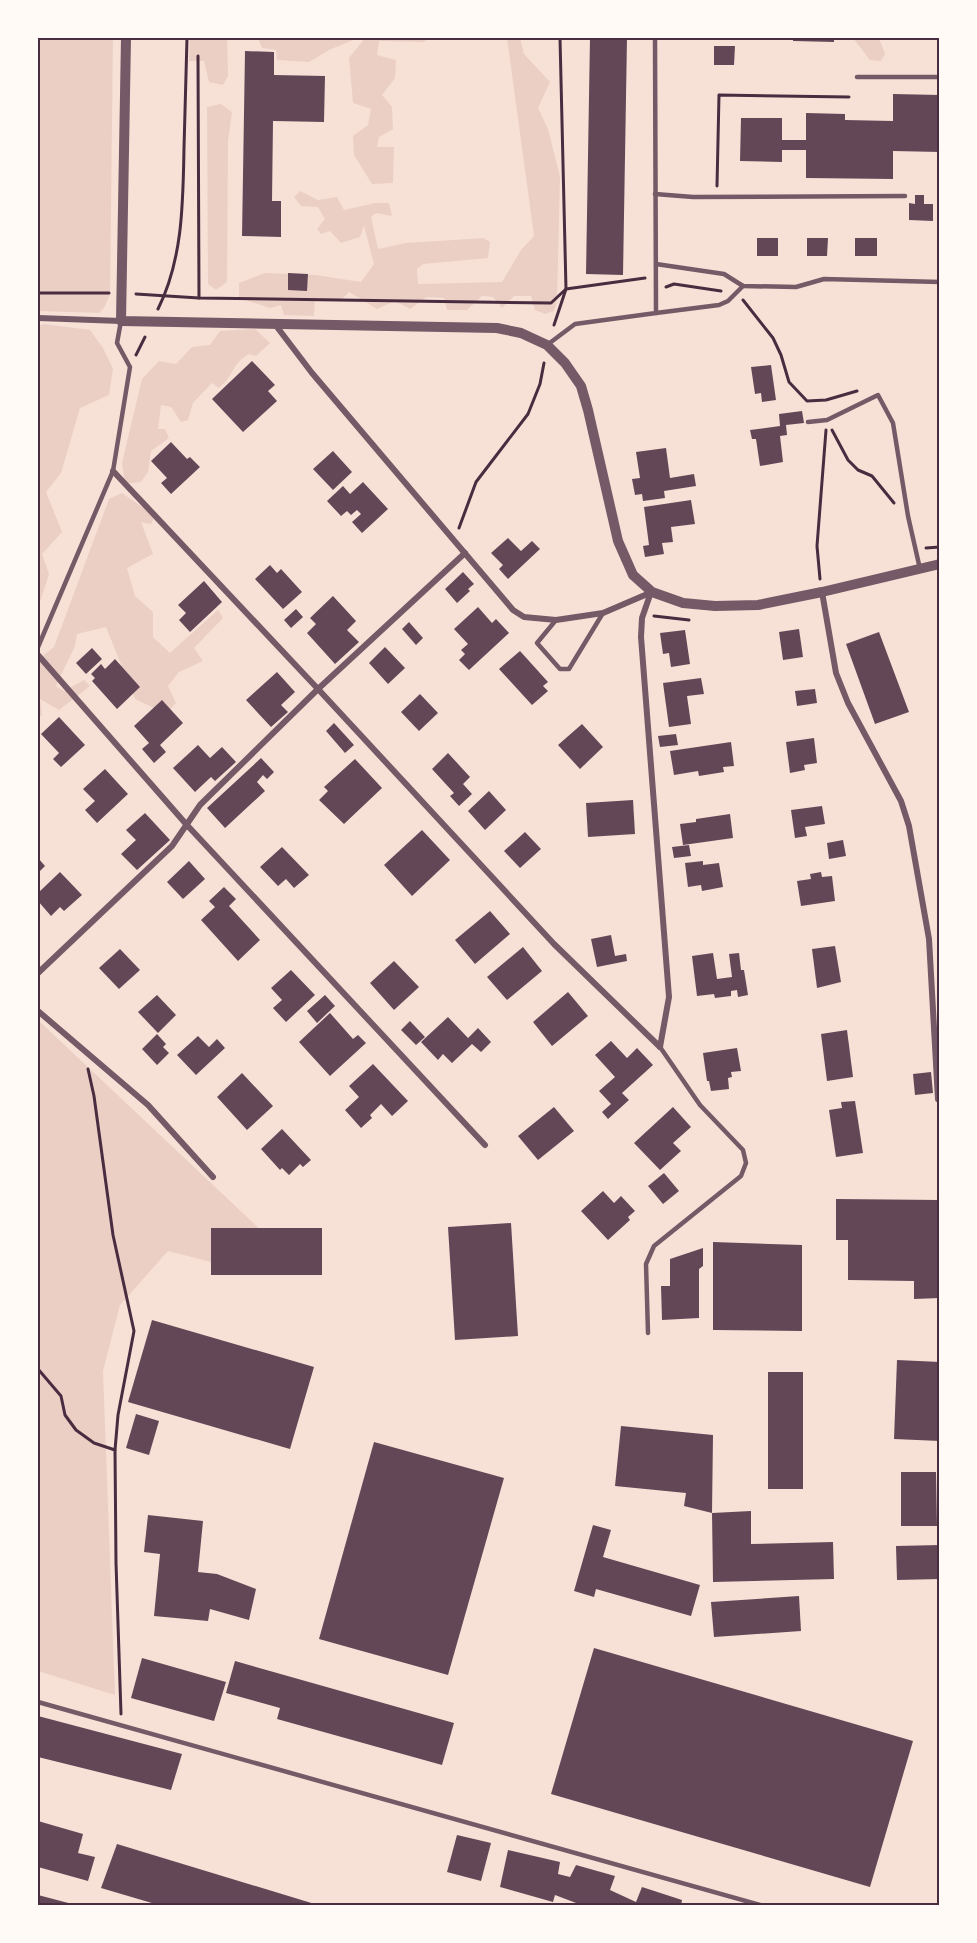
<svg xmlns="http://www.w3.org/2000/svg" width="977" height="1943" viewBox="0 0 977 1943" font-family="Spectral,serif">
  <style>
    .green { fill: #ebcfc5 }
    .building { fill: #644757 }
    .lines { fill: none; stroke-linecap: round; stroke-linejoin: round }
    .path { stroke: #4a2c40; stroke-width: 3 }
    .service { stroke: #755966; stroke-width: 4.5 }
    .minor { stroke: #755966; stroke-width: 6 }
    .tertiary { stroke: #755966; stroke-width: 10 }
    .neatline { fill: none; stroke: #4a2c40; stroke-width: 2 }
  </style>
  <rect width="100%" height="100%" fill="#f7e1d7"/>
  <g class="green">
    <path d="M38,38H113L110,294L104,308L99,313L38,311Z"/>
    <path d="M190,38H227L228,76L223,85L209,82L204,61H189Z"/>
    <path d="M258,38H358L329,50L309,62L277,60L276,50L262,48Z"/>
    <path d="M365,38H429L424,42L379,41L377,55L396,60L395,78L382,95L392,107L393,129L379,137L377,147H394L393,183L372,184L354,155L353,136L368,125L371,109L353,103L349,58Z"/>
    <path d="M507,38H520L524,54L550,82L538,108L548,129L560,177L557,301L554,311L545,314L535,310L531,296H514L502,308L493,297L482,296L467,310H447L444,298L427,297L410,309L395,301L377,309L349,292L340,301L315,300L314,316L284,315L281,305L270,308L239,298V283L265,273L316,275L361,282L374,264L364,226L360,237L341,243L330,231L321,234L317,229L325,219L318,207L301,206L294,197L300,191L318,200L337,197L344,210L375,203H389L392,216L376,213L371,217L378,249L406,243L484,238L490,242L488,258L423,264L417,269L418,284L502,282L521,250L534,236Z"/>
    <path d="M853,38H879L885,54L881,61L870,60Z"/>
    <path d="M221,104L232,112L228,141L227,282L216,290L208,284L207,107Z"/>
    <path d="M44,324L90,330L103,348L113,369L109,395L80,408L61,473L46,492L62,532L42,554L49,574L38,608V326Z"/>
    <path d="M255,329L270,343L256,356L249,354C231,364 235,375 219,388L212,383L193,403L188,420L181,422L171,407L161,405L158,429H165L169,438L151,451L148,472L141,482L125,484L122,463L142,379L159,361L176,364L192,347L210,345L220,331Z"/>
    <path d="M122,493L155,516L151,524L141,522L153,554L127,568L135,596L153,612V637L170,653L218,610L223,618L194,648L203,661L179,672L168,686L176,703L166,714L135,699L106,627L77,634L75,646L56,686L64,691L84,680L90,686L59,710L40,699L42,716H38V660L54,647L109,499Z"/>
    <path d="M38,1020L265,1234L238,1269L168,1251L120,1305L103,1371L115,1695L38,1671Z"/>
  </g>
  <g class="building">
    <path d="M590,38H627L623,275L586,274Z"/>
    <path d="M793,38H834V42L793,41Z"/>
    <path d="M714,46H735L734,65H714Z"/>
    <path d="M245,51L274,52V75L325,76L324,122L273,121L272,201H281V237L242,236Z"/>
    <path d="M893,94L940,95V152L893,151V179L806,178V150H782V162L740,161L741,118H782V140H806V113L845,114V120L893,121Z"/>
    <path d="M915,195H924V204H933V221L909,220V203L915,204Z"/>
    <rect x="757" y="238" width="21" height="18"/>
    <path d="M807,238H828L827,256H807Z"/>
    <rect x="855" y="238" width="22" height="18"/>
    <path d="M288,273L308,274L307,291L288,290Z"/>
    <path d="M252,361L275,385L268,391L277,401L243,432L212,399Z"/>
    <path d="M771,365L776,400L762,402L761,393L755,394L751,367Z"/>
    <path d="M802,411L804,423L786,425L787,435L780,436L783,462L760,466L756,439H752L750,430L780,426L779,414Z"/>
    <path d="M171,442L187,459L190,457L200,467L171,494L161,483L167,478L151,461Z"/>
    <path d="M666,448L670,478L694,474L696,486L664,491L665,498L643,501L642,494L635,495L632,479L640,478L636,452Z"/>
    <path d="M333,451L352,472L333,490L313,469Z"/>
    <path d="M363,482L388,509L362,533L352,522L361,514L357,510L351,515L347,511L341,516L327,501L343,486L350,494Z"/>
    <path d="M691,500L695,524L671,527L673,542L662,543L664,554L645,557L643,546L649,545L644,507Z"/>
    <path d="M508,538L521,551L532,541L540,549L508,579L499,569L503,565L491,553Z"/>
    <path d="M270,565L277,573L281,569L302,592L283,609L255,579Z"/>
    <path d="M463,572L474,584L468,589L470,591L457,603L445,589Z"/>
    <path d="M204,581L222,602L190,632L179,620L186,613L178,605Z"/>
    <path d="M333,596L356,621L347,630L359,642L335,664L307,633L316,624L310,618Z"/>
    <path d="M478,607L492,623L496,619L509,633L469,670L459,660L465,654L461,650L468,644L454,629Z"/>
    <path d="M296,609L303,617L291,628L284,620Z"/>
    <path d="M409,622L423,638L416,645L402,629Z"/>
    <path d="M799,629L803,657L783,660L779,632Z"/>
    <path d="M685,630L690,664L671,667L669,653L663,654L660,633Z"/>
    <path d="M879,632L909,712L875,724L846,644Z"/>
    <path d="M385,647L405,668L388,684L369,663Z"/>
    <path d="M92,648L102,659L86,674L76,663Z"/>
    <path d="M520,651L548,682L543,686L548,691L532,705L499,669Z"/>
    <path d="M115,659L140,687L117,709L92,681L95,678L91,674L101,664L105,669Z"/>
    <path d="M277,672L295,692L281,705L288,712L271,727L246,700Z"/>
    <path d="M701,678L704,694L687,696L691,724L669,727L663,683Z"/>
    <path d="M815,689L817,703L797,706L795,691Z"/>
    <path d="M420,694L438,713L419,731L401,712Z"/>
    <path d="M162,700L183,723L160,745L166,752L154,763L142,749L149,743L134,726Z"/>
    <path d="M59,717L85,745L61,767L53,759L59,753L41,734Z"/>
    <path d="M334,723L354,745L345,753L326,731Z"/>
    <path d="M582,724L603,747L580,769L558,745Z"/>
    <path d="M676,734L678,745L660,747L658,736Z"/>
    <path d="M814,738L817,763L804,765L805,770L790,773L786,742Z"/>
    <path d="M731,742L734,766L723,767L724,772L699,776L698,771L674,775L670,751Z"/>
    <path d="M198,745L210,758L222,747L236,762L215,781L211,777L195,792L173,768Z"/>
    <path d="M448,753L470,777L463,784L472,794L459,806L450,796L454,793L432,769Z"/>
    <path d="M261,758L274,772L267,779L263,775L257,782L265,791L225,828L207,808Z"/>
    <path d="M355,759L382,788L344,824L319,800L328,791L324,787Z"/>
    <path d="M105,769L128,794L97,823L85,810L95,801L83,789Z"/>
    <path d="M489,791L506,810L485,830L468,811Z"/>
    <path d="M633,800L635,834L588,837L586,803Z"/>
    <path d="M822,806L825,824L805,827L807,836L795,838L791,810Z"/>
    <path d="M145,813L170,840L137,870L121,854L136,840L126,830Z"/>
    <path d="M730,814L733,838L683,845L680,824L696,822V819Z"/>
    <path d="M422,830L450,860L412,896L384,865Z"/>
    <path d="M525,832L541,849L520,868L504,851Z"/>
    <path d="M843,840L846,856L829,859L827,843Z"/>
    <path d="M689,845L691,856L674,858L672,847Z"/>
    <path d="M282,847L309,875L294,888L286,879L278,886L260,867Z"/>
    <path d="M38,858L45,866L38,873Z"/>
    <path d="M189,861L205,879L183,899L167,882Z"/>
    <path d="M703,861V865L719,863L723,887L702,891L701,885L688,887L685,863Z"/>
    <path d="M60,872L82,895L64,911L60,907L51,916L38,901V893Z"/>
    <path d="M821,872L822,877L832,876L835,901L801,906L797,881L811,879L810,874Z"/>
    <path d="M224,887L236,899L229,906L260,940L238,961L201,920L215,907L209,901Z"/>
    <path d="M490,911L510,934L475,964L455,940Z"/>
    <path d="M611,935L615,956L626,954L627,961L597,967L591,939Z"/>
    <path d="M835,946L841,982L817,988L812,949Z"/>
    <path d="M523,947L542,971L507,1000L487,977Z"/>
    <path d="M120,949L140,970L119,989L99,968Z"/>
    <path d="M713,953L717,979L732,977L729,954L739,953L741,970H744L748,995L738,997L737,990L731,991V996L715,998L714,994L697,996L692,956Z"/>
    <path d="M394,961L419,987L394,1010L370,983Z"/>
    <path d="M291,970L315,995L286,1022L273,1008L282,1000L271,988Z"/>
    <path d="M568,992L588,1016L552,1046L533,1022Z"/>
    <path d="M157,995L176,1015L158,1033L138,1012Z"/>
    <path d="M325,995L335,1006L317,1023L307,1011Z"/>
    <path d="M330,1013L353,1039L358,1035L366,1043L330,1076L299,1042Z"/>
    <path d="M448,1017L468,1038L478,1028L491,1042L481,1052L472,1044L452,1063L443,1054L438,1060L421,1042Z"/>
    <path d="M410,1021L425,1037L416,1045L401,1030Z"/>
    <path d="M847,1030L853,1077L827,1081L821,1034Z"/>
    <path d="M157,1034L166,1044L163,1047L169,1053L157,1065L142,1049Z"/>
    <path d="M198,1036L209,1047L217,1039L225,1048L196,1075L177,1055Z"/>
    <path d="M611,1041L627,1058L637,1048L653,1065L622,1093L629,1100L608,1119L602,1112L611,1104L599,1091L615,1077L595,1055Z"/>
    <path d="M737,1048L741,1071L731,1072L732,1077L728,1078L729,1089L711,1091L709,1081H707L703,1053Z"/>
    <path d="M373,1064L408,1101L392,1116L381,1104L370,1115L372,1118L361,1128L345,1110L359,1097L349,1086Z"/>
    <path d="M931,1072L933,1093L915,1095L913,1074Z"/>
    <path d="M242,1073L273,1106L247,1130L217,1097Z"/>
    <path d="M855,1101L863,1153L836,1157L829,1110L842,1108L841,1102Z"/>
    <path d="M554,1107L574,1131L538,1160L518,1136Z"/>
    <path d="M673,1107L691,1127L673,1143L681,1151L660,1170L634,1143Z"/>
    <path d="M282,1129L311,1160L303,1167L300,1164L289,1175L282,1168L280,1170L261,1149Z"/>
    <path d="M664,1173L679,1191L663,1204L648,1186Z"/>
    <path d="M603,1191L614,1203L621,1196L635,1211L628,1217L630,1220L608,1240L581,1211Z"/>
    <path d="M836,1199L940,1200V1298L914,1299V1281L848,1280V1240H836Z"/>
    <path d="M511,1223L518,1336L455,1340L448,1227Z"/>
    <rect x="211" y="1228" width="111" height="47"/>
    <path d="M713,1242L802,1245V1331L713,1330Z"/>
    <path d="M703,1248V1266L699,1269V1318L662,1320L661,1286H670V1259Z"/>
    <path d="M152,1320L314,1367L290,1449L128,1402Z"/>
    <path d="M897,1360L940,1362V1441L894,1439Z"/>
    <rect x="768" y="1372" width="35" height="117"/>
    <path d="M136,1414L159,1421L149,1455L126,1448Z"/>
    <path d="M621,1426L713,1435L712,1513L684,1506L686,1493L615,1486Z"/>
    <path d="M374,1442L504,1478L448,1675L319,1639Z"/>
    <path d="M901,1472H936L937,1526H901Z"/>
    <path d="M751,1511V1544L833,1542L834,1579L713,1582L712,1513Z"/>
    <path d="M148,1515L203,1521L198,1572L217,1574L256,1589L249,1620L210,1609L208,1621L154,1616L160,1554L144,1552Z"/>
    <path d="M593,1525L611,1530L603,1557L700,1585L691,1616L596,1589L594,1597L574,1591Z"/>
    <path d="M940,1545V1579L897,1580L896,1546Z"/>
    <path d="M799,1596L801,1631L714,1637L711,1602Z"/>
    <path d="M594,1648L913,1741L870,1887L551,1794Z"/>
    <path d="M142,1658L226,1682L214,1721L131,1698Z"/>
    <path d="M235,1661L454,1723L442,1765L277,1719L280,1708L226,1693Z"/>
    <path d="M38,1716L182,1754L171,1790L38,1757Z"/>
    <path d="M38,1821L83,1834L78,1853L95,1857L88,1881L38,1867Z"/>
    <path d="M457,1835L491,1843L481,1881L447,1872Z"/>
    <path d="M117,1844L318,1905V1906H162L101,1888Z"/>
    <path d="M508,1850L560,1862L558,1874L570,1877L576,1865L615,1876L610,1890L636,1902L642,1887L682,1900L681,1906H584L555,1895L553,1902L500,1887Z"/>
    <path d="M38,1895L76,1905V1906H38Z"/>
  </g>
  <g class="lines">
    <g class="path">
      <path d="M198,56L199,298"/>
      <path d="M717,186L719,95L849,97"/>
      <path d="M666,287L674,284L721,291"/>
      <path d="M38,293H109"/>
      <path d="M136,294L199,298L551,303L566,289L645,278"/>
      <path d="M743,300L773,338L781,355L789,382L807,401L826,400L857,391"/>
      <path d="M158,309C183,259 183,202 184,148C185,111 186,74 187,38"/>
      <path d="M554,325L566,289L560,38"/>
      <path d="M136,355L145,337"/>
      <path d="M832,430L848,460L858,470L872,476L894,503"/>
      <path d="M459,528L476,482L528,414L540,384L544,363"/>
      <path d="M926,548L940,547"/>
      <path d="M820,579L817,546L826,430"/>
      <path d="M654,616L689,620"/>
      <path d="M88,1069L94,1096L113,1235L134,1331L118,1415L115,1450L116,1563L121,1714"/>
      <path d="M38,1369L61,1396L65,1415L76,1430L94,1443L115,1450"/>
    </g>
    <g class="service">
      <path d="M857,77H940"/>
      <path d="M655,194L693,197L905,196"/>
      <path d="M656,264L724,274L743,286L796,287L824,279L940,282"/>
      <path d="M656,313L719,305L728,301L743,286"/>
      <path d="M547,345L575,324L656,313L655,38"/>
      <path d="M808,422L827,420L878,395L893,423L908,516L920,569"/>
      <path d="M556,620L537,643L560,669H569L603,613"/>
      <path d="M38,647L113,471L130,367L117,343L121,321"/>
      <path d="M648,1333L646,1264L654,1246L741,1176L746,1163L743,1150L700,1105L660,1047"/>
      <path d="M38,1702L764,1906"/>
    </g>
    <g class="minor">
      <path d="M38,318L121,321"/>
      <path d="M274,323L312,373L513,610L524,617L556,620L603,613L652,592"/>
      <path d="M113,471L318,689L554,944L660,1047"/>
      <path d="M651,592L642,618L641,637L669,997L660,1047"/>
      <path d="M822,592L836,673L848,703L901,801L909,826L929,939L938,1099"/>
      <path d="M38,655L186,824L485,1145"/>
      <path d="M38,973L172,846L200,805L318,689L465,553"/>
      <path d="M38,1011L148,1105L213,1177"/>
    </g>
    <path class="tertiary" d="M126,38L121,321L497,328L521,333L547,345L565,363L581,386L588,410L618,541L633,575L652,592L683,603L715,606L758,605L822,592L940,564"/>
  </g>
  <rect width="977" height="1943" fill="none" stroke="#fffaf5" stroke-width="78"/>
  <rect x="39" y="39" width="899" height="1865" class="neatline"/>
</svg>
